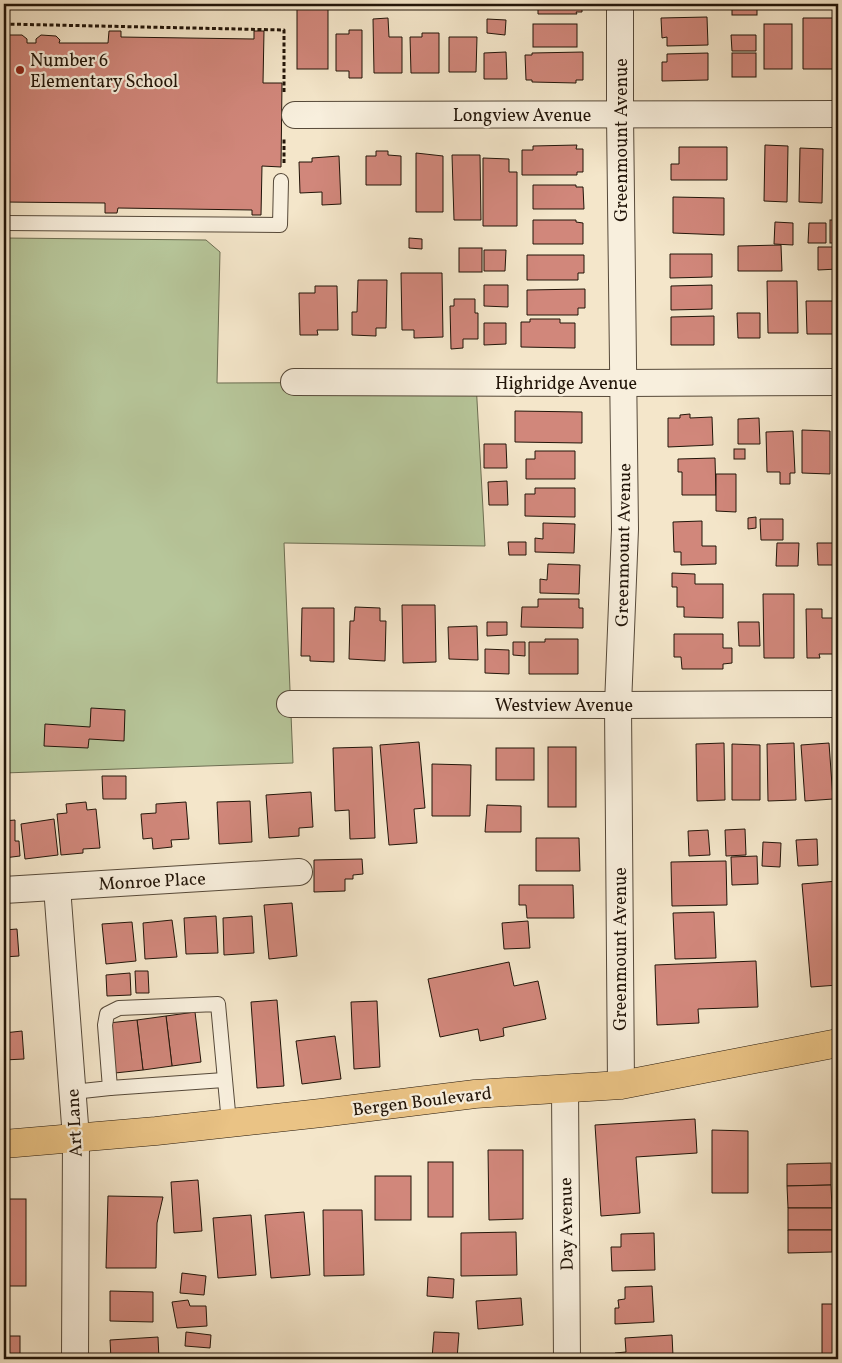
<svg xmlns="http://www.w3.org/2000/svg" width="842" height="1363" viewBox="0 0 842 1363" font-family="Vollkorn,serif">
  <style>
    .green { fill: #b7c69a; stroke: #6c6e52 }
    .building { fill: #d1877b; stroke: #221509 }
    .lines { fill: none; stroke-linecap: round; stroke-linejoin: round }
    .lane-casing { stroke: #564939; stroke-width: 16 }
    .street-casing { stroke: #564939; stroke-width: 28 }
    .primary-casing { stroke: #221509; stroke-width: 29 }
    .path { stroke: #221509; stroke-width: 3; stroke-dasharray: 4 2.5; stroke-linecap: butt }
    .lane { stroke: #f8efdd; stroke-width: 14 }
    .street { stroke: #f8efdd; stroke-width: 26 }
    .primary { stroke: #eac385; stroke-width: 28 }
    .poi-dot { fill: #8f2418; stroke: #f8efdd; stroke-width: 2 }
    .labels { text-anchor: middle; stroke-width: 4.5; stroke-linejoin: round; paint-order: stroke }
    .poi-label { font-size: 18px; fill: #221509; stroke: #f8efdd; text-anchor: start }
    .street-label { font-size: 18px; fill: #221509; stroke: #f8efdd }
  </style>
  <rect width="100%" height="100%" fill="#f4e6ca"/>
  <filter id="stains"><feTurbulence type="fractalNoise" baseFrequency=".004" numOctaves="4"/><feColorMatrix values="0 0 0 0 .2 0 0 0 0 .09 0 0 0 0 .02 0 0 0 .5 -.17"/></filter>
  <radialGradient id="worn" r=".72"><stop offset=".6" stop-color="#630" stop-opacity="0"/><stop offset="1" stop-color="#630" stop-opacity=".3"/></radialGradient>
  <path class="green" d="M4,238L206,240L220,252L217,383L476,382L485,546L284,543L293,763L4,773Z"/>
  <g class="building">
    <path d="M538,4H582V12H576L577,14H538Z"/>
    <rect x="662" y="4" width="47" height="5"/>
    <rect x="732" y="4" width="25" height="11"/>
    <rect x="297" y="6" width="31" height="63"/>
    <path d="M707,17L708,45L667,46V37L662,38L661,18Z"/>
    <path d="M388,18L389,37H402V73H374L373,19Z"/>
    <path d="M803,18H834L833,69H803Z"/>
    <path d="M487,19L506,20L505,35L487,33Z"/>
    <rect x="533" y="24" width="44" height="23"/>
    <rect x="764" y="24" width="28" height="45"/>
    <path d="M349,30H362V78H349V71H336V34H349Z"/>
    <path d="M109,31H121V37L254,39V31H264L263,83H282L281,167L262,166L261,215H252V210L118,208L117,213H105V203L4,202V38L8,35H22L27,39V43H36V39L41,35L56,36L60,40L59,43H108Z"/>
    <path d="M422,33H439V73H411L410,37H422Z"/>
    <path d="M731,35H756V51H732Z"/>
    <path d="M449,37H477L476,72H449Z"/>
    <path d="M506,52L507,79H484V53Z"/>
    <path d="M583,52V80H576V83L532,82V80H526L525,55H532V53Z"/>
    <path d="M708,53V80L662,81V62H667V54Z"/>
    <rect x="732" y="53" width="24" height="24"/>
    <path d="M577,145L576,149H583V172H577V175H522V150H533V146Z"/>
    <path d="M765,145L788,146L787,202L764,201Z"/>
    <path d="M679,147H727V180H671V164H679Z"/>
    <path d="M800,148L823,149L822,203L799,202Z"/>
    <path d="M376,151H388V155L401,156V185H366V156H376Z"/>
    <path d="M416,153L443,156V212H416Z"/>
    <path d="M452,155H480L481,220H454Z"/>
    <path d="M339,156L341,204L322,205V192L300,193L299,162H312V158Z"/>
    <path d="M483,158L509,159V172H517V226H483Z"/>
    <path d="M533,185H576V187H583L584,209H533Z"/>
    <path d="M673,197L724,198V235L673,233Z"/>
    <path d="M533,220H576V222L583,223V244H533Z"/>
    <rect x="830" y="220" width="8" height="23"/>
    <path d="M775,222L793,223V245L774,244Z"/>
    <path d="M809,223H826V243H808Z"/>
    <path d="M409,238L422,239V249L409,248Z"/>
    <path d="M781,245L782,271H738V246Z"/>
    <path d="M818,247H838V269L818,270Z"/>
    <rect x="459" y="248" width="23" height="24"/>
    <path d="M484,250H506L505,271H484Z"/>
    <path d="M670,254H712V277L670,278Z"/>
    <path d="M527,255H584V273H578V280H527Z"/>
    <path d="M401,273H442L443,337L414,338V330H402Z"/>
    <path d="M358,280H387L386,328H376V336L352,335V312H357Z"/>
    <path d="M767,281H797L798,333H768Z"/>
    <path d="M484,285H508V307L484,306Z"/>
    <path d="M712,285V309L671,310V286Z"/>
    <path d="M315,286H337L338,330H317L318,335H300L299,293H315Z"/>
    <path d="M585,289V308H578V315H527V290Z"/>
    <path d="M454,299H475V313H478V339H463V348L451,349L450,306H454Z"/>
    <path d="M806,301H834V334H807Z"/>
    <path d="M737,313H760V338H738Z"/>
    <path d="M714,316V345H671V317Z"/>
    <path d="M530,319H560V323H575V348L521,347V322H530Z"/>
    <path d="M484,323H506V344L484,345Z"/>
    <path d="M515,411L582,412V443L515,442Z"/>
    <path d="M690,414V418L712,417L713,445L668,447V418H680V415Z"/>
    <path d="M759,418L760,444H738V419Z"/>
    <path d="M802,430L830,431V474L802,473Z"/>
    <path d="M793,431L795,473H790V484H780V472H767L766,432Z"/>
    <path d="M484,444H506L507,468H484Z"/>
    <rect x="734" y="449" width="11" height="10"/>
    <path d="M535,451H575V479H526V459H535Z"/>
    <path d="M715,458L716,495H682V472H678V459Z"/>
    <path d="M716,474H736V512L716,511Z"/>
    <path d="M507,481L508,505H489L488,482Z"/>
    <path d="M535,488H575V517L525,516V494H535Z"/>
    <path d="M756,517V528L748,529V518Z"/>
    <path d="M760,519H783V540H761Z"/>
    <path d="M702,521V546H716V564L681,565V552H674L673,522Z"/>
    <path d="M543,523L575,524L574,553L535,552V538L543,539Z"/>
    <path d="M508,542H526V555H509Z"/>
    <path d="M777,543H799L798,566H776Z"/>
    <path d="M817,543H838V565H818Z"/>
    <path d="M548,564L580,565L579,594L540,593V579L547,580Z"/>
    <path d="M672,573L695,574V584H723V618L684,617V607H677V587H672Z"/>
    <path d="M763,594H794V658H764Z"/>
    <path d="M538,599H579V608H583V628L521,627L522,607H538Z"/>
    <path d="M402,605H435L436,662L403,663Z"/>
    <path d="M355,607L380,608V621H386L385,661L349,659L350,621H354Z"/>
    <path d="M302,608H334V662L310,661V656H301Z"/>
    <path d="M806,609H822V618H833V654H819L820,658H807Z"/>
    <path d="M487,622H507V635L487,636Z"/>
    <path d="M738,622H759L760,646H739Z"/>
    <path d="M477,626L478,660L449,659L448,627Z"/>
    <path d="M674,634H723V648H732V663L723,664V669H682L681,657H674Z"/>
    <path d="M545,639H578V674H529V642H545Z"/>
    <path d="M513,642H525V656L513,655Z"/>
    <path d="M485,649L509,650V674L485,673Z"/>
    <path d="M91,708L125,710L124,741L89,739L88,748L44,746L45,724L90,727Z"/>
    <path d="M419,742L425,808L414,809L417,843L389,845L380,745Z"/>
    <path d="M724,743L725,800L697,801L696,744Z"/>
    <path d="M794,743L796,800L768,801L767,744Z"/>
    <path d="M829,743L833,799L805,801L801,745Z"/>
    <path d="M732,744L760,745V800H732Z"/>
    <path d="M836,745H838V801H835L834,753H836Z"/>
    <path d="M372,747L375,838L350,839L349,810L335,811L333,748Z"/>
    <rect x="548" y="747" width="28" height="60"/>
    <rect x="496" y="748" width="38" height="32"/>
    <path d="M432,764L471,765L470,816H432Z"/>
    <path d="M102,776H126V799H103Z"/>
    <path d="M311,792L313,827L299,828V836L269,838L266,795Z"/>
    <path d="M250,801L252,842L219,844L217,802Z"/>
    <path d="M86,802L87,810L96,809L100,848L83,849V853L61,855L57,814L67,813L66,804Z"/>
    <path d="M186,802L189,839L171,840L172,847L153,849L152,838L143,839L141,814L156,813V804Z"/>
    <path d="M487,805L521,806V832H485Z"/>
    <path d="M54,819L58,855L25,859L21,824Z"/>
    <path d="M15,820V841H19L20,856L4,858V821Z"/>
    <path d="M745,829L746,855L726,856L725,830Z"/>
    <path d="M708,830L710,855L689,856L688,831Z"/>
    <path d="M536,838H579L580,871H536Z"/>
    <path d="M817,839L818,865L798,866L796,840Z"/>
    <path d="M763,842L781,843L780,867L762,866Z"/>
    <path d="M833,842H838V868H834Z"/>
    <path d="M757,856L758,884L732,885L731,857Z"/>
    <path d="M362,859L363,874L353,875V879H345V891L314,892V860Z"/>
    <path d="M726,861L727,905L672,906L671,862Z"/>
    <path d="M838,881V985L811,987L802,884Z"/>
    <path d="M519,885H573L574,918H527L526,905H519Z"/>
    <path d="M292,903L297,956L269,959L264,905Z"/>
    <path d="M714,912L716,958L675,959L673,913Z"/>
    <path d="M216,916L218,953L186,954L184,918Z"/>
    <path d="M252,916L254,953L224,955L223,918Z"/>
    <path d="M172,920L177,957L145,959L143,923Z"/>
    <path d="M528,921L530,948L504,949L502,923Z"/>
    <path d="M132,922L136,961L106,964L102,924Z"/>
    <path d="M17,929L19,956L4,957V930Z"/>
    <path d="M756,961L758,1007L698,1009L699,1023L657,1025L655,965Z"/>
    <path d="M509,962L514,986L538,981L546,1019L503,1028L504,1036L480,1041L478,1029L440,1037L428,979Z"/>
    <path d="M135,971H148L149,993H136Z"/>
    <path d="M130,973L131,995L107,996L106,975Z"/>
    <path d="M277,1000L284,1086L257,1088L251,1002Z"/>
    <path d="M377,1001L380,1067L354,1069L351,1002Z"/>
    <path d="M195,1012L201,1062L172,1066L166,1016Z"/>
    <path d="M166,1016L172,1066L143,1070L137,1020Z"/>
    <path d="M137,1020L143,1070L115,1073L108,1023Z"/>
    <path d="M22,1031L24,1059L4,1060V1033Z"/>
    <path d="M335,1036L341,1079L302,1084L296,1041Z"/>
    <path d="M695,1119L697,1153L636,1157L640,1213L601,1216L595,1125Z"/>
    <path d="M712,1130L748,1131V1193H712Z"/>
    <path d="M488,1150H523V1219L489,1220Z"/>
    <rect x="428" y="1162" width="25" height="55"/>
    <path d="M831,1163V1185L787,1186V1164Z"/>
    <rect x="375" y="1176" width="36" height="44"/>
    <path d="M198,1180L202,1231L174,1233L171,1182Z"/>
    <path d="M831,1185L832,1208H788L787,1186Z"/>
    <path d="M108,1196L163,1197L157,1223L156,1268H106Z"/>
    <rect x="4" y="1199" width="22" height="87"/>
    <rect x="788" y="1208" width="44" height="22"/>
    <path d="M323,1210H362L364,1275L324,1276Z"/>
    <path d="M304,1212L310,1275L271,1278L265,1215Z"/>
    <path d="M251,1215L256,1275L218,1278L213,1218Z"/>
    <path d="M788,1230H832V1252L788,1253Z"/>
    <path d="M516,1232L517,1275L461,1276V1233Z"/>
    <path d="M654,1233L655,1270L612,1271L611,1247H621V1234Z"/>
    <path d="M182,1273L206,1276L204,1295L180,1293Z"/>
    <path d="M428,1277L454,1279L453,1298L427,1296Z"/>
    <path d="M652,1286L654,1322L615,1324V1308H619L618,1300L625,1299V1287Z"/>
    <path d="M110,1291L153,1292V1322L110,1321Z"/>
    <path d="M521,1298L523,1325L478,1329L476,1301Z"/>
    <path d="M188,1300L190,1306H206L207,1326L177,1328L172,1302Z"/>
    <rect x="822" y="1304" width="16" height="55"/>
    <path d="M186,1332L211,1335L210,1348L185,1346Z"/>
    <path d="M434,1332L459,1333L457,1359H432Z"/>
    <path d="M672,1335L673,1356L656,1357V1359H616L615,1353L626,1352L625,1338Z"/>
    <rect x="4" y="1336" width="16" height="23"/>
    <path d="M158,1337L159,1359H111L110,1340Z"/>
    <rect x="474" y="1356" width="45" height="3"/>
  </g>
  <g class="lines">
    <defs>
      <g id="lane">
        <path d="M4,223L280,225L281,181"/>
        <path d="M110,1088L224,1080"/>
        <path d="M73,1092L110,1088L105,1025L107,1014L119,1008L218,1004L229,1123"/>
      </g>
      <g id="street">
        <path d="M620,4V115L625,529L618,705L621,1085"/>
        <path d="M295,115L838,114"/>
        <path d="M294,382L624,383L838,382"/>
        <path d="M290,704L618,705L838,704"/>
        <path d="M57,887L76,1138L75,1359"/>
        <path d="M4,890L299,872"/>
        <path d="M565,1090L567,1359"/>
      </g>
      <path id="primary" d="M4,1144L156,1131L321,1113L475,1094L621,1085L838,1043"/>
    </defs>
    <use href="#lane" class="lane-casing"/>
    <use href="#street" class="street-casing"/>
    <use href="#primary" class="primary-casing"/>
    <g class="path">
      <path d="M4,24L284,30V93"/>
      <path d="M284,163V137"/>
    </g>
    <use href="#lane" class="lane"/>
    <use href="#street" class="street"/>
    <use href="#primary" class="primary"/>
  </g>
  <circle class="poi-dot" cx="20" cy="70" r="5"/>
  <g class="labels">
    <g class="poi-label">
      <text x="30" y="66">Number 6<tspan x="30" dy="21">Elementary School</tspan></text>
    </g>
    <g class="street-label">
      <text x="522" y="121">Longview Avenue</text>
      <text transform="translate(621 140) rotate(-90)" y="6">Greenmount Avenue</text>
      <text x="566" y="389">Highridge Avenue</text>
      <text transform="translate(623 545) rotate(-89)" y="6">Greenmount Avenue</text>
      <text x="564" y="711">Westview Avenue</text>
      <text transform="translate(152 881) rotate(-3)" y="6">Monroe Place</text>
      <text transform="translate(620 949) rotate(-90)" y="6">Greenmount Avenue</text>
      <text transform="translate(422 1101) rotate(-7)" y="6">Bergen Boulevard</text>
      <text transform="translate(74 1123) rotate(-93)" y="6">Art Lane</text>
      <text transform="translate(566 1224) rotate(-91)" y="6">Day Avenue</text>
    </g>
  </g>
  <rect width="842" height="1363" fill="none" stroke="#f4e6ca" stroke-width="20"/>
  <rect x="5" y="5" width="832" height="1353" fill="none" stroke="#221509" stroke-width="2.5"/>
  <rect x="10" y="10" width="822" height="1343" fill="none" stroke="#221509"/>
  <rect width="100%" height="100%" filter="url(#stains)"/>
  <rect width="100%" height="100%" fill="url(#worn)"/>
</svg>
